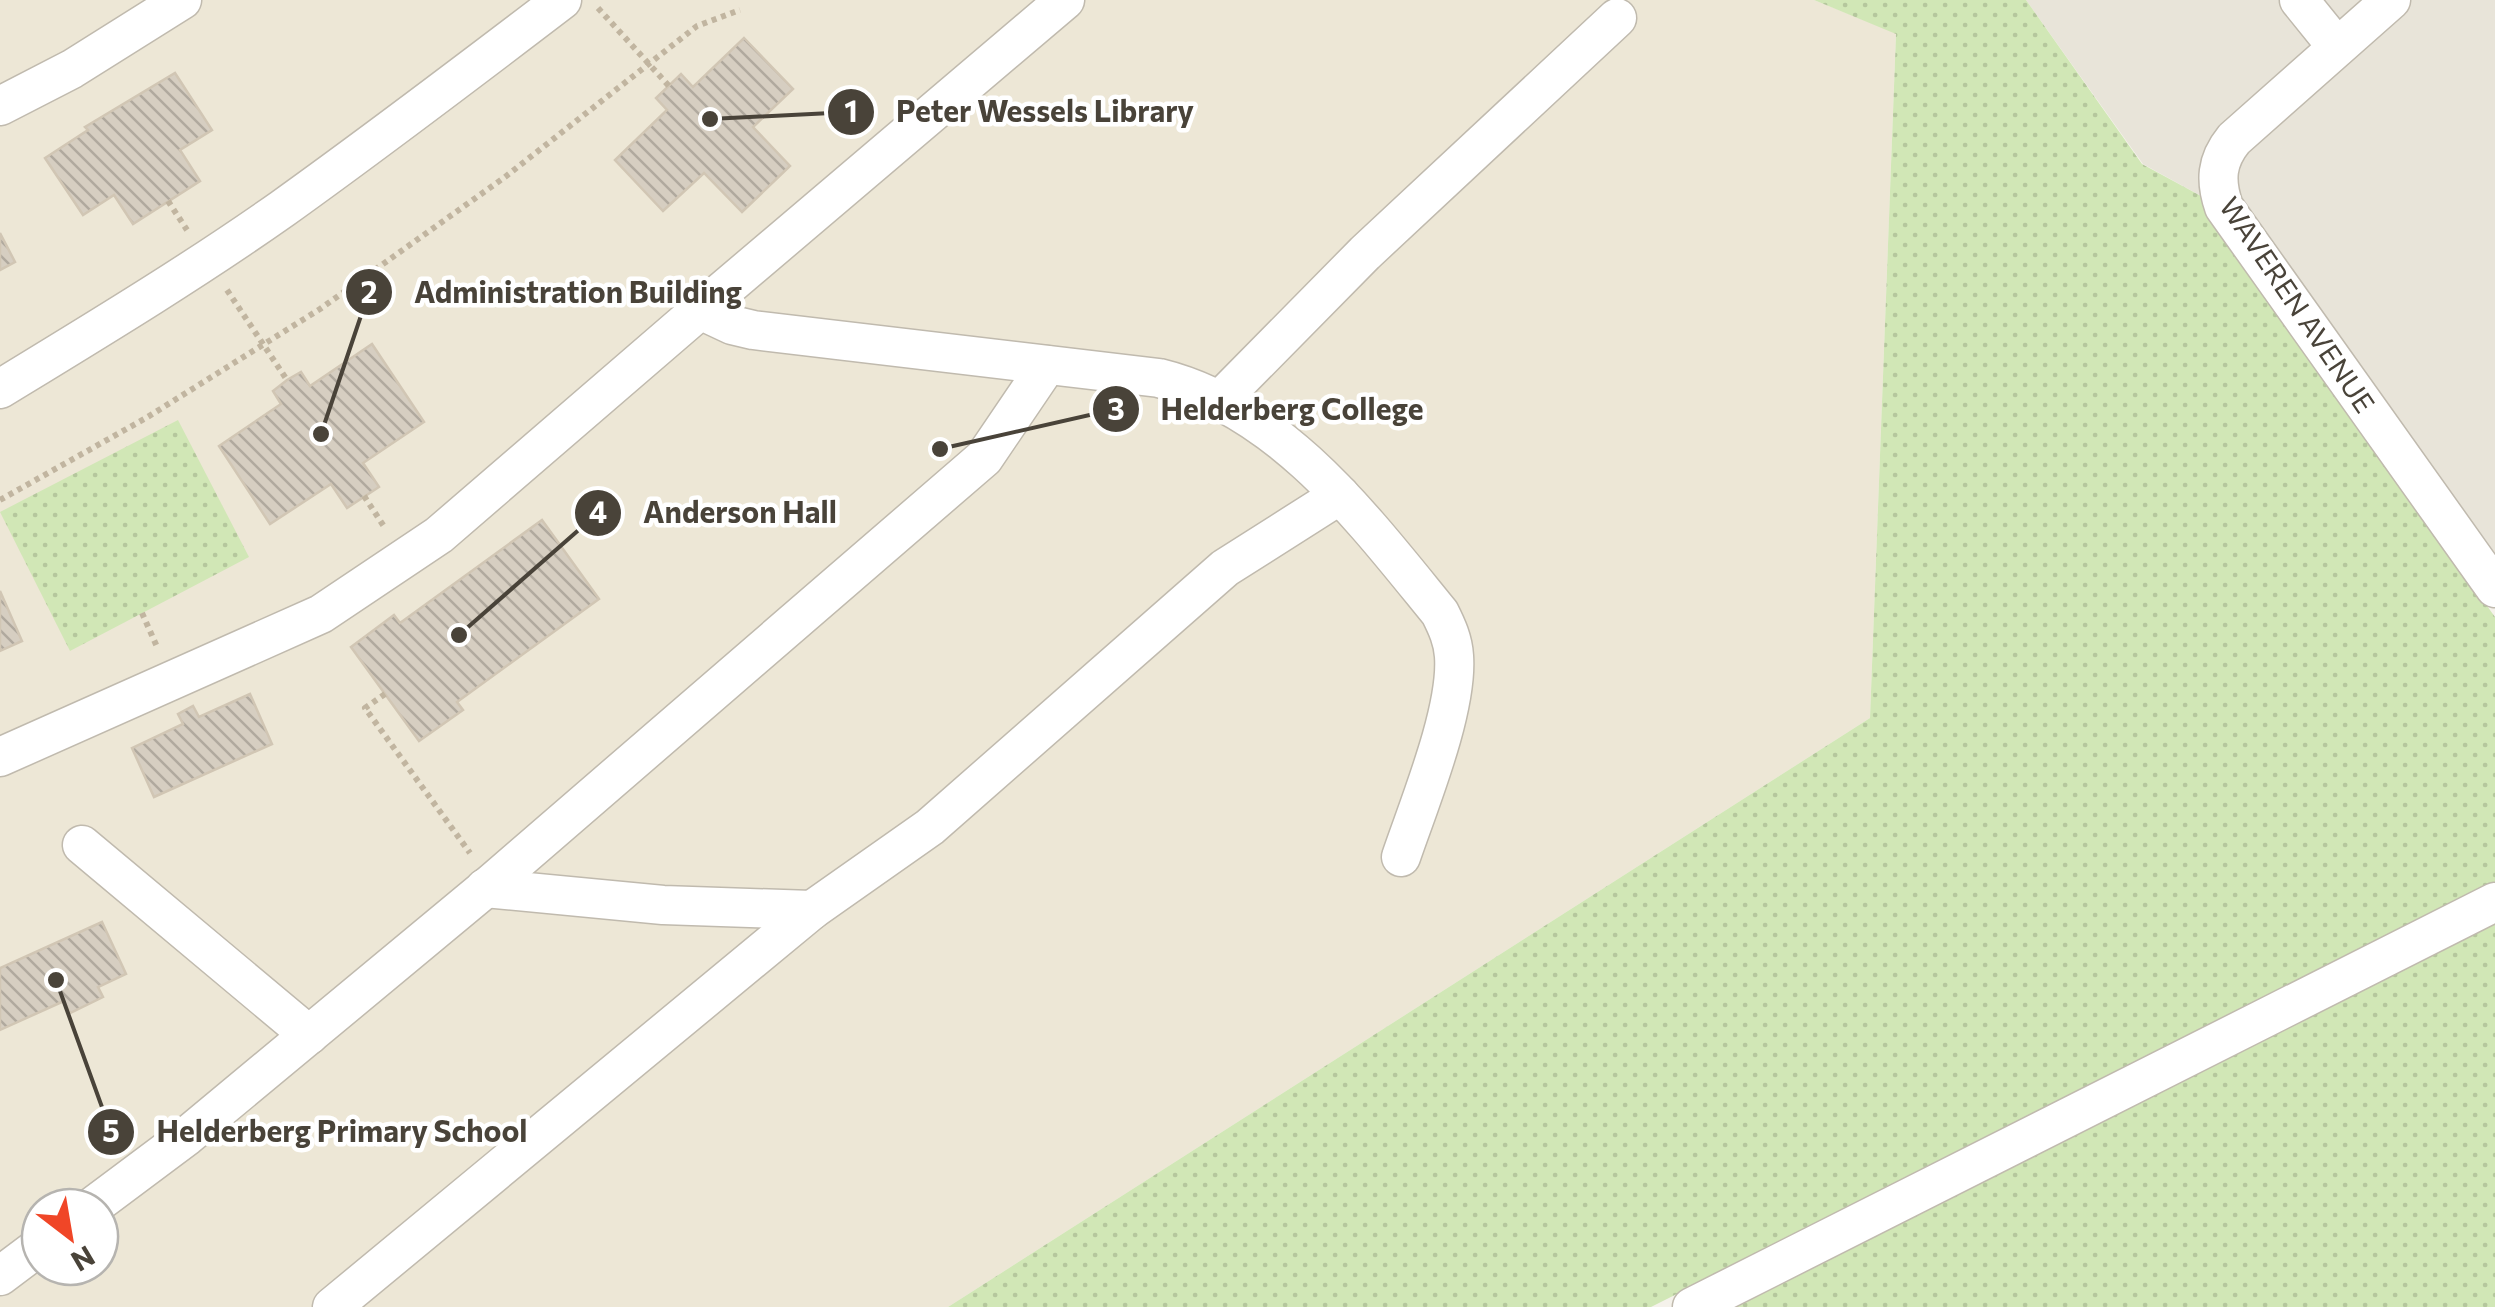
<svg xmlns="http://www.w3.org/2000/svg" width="2495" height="1307" viewBox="0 0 2495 1307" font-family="Commissioner,sans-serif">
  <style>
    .residential { fill: #e8e4d9 }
    .education { fill: #ede7d6; fill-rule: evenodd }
    .grass { fill: url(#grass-dots) }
    .building { fill: url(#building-back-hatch); stroke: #d1c6b4; stroke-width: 2.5 }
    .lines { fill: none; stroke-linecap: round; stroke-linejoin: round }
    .minor-casing { stroke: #c0baae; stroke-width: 41 }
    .path { stroke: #c1b5a0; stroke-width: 6; stroke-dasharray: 5 5; stroke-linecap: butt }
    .minor { stroke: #fff; stroke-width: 38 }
    .labels { text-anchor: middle; stroke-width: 9; stroke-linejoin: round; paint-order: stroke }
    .street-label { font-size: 28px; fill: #494339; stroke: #fff }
    .leader { fill: none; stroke: #494339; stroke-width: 4 }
    .callout-dot { fill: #494339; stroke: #fff; stroke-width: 4 }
    .mark-label { font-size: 30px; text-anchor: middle; font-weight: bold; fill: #fff }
    .callout-label { font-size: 30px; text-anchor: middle; font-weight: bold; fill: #494339; stroke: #fff; stroke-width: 9; stroke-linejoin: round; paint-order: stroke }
  </style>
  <defs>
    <pattern id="grass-dots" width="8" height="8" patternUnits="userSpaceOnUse" patternTransform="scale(2.5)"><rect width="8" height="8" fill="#d1e7b6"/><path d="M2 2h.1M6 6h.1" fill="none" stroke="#b5c79d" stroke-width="1.8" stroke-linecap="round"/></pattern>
    <pattern id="building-back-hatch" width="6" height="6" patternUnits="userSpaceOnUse" patternTransform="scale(2.5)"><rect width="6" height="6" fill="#d6cec1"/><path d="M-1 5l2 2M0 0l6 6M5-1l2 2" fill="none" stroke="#b0a99e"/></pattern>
  </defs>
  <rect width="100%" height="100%" fill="#f5f2eb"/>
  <path class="residential" d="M2026,0H2495V593L2223,208L2143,164Z"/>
  <path class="education" d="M0,0H1814L1896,33L1870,718L948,1307H0ZM40,1207H100V1267H40Z"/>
  <g class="grass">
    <path d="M1814,0H2026L2142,164L2201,196L2206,214L2495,617V883L1651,1307H948L1870,718L1896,34Z"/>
    <path d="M178,420L249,557L70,651L0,512Z"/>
    <path d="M2495,902V1307H1692Z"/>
  </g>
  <g class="building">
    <path d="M744,38L793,89L753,127L790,166L742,212L704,173L663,211L615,160L667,110L656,98L681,74L693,87Z"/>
    <path d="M175,73L212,130L180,150L200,181L133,224L114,195L83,215L45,158L88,130L85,127Z"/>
    <path d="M0,233L15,262L0,270Z"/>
    <path d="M372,344L424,422L363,463L379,487L347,508L331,484L270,524L219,446L281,404L273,391L287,380L301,372L310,386Z"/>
    <path d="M542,520L599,599L457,702L463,710L419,741L351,647L394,615L400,623Z"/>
    <path d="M0,591L22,641L0,651Z"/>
    <path d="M250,694L272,744L154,797L132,748L183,724L178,714L193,706L199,717Z"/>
    <path d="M102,922L126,974L98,987L103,997L70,1013L64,1001L0,1030V968Z"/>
  </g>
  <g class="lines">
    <defs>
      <g id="minor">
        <path d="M2299,0L2337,47"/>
        <path d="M2391,0L2234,139C2216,161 2215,181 2224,207L2495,588"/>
        <path d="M0,106L72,69L182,0"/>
        <path d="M700,310L1065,0"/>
        <path d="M0,389C95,331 191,273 282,209C377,141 469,71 562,0"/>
        <path d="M1221,399L1365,253L1617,18"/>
        <path d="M0,757L321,614L439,535L700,310L732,325L753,330L1159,378C1281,408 1364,520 1440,613C1447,627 1453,640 1454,656C1458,710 1419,804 1401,857"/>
        <path d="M82,845L309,1035"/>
        <path d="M485,888L663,905L812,910"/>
        <path d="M92,1207L187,1136L493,882L984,458L1047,365"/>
        <path d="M0,1276L40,1246"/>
        <path d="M332,1307L812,910L930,827L1225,568L1340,495"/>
        <path d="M1692,1307L2495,902"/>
      </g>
    </defs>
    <use href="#minor" class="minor-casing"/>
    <g class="path">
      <path d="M598,8L669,86"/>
      <path d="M168,201L187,230"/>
      <path d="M227,290L287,380"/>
      <path d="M364,496L385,528"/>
      <path d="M0,500L146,418L320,309L505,177L697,26L740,10"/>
      <path d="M142,613L158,649"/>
      <path d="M385,694L365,708L470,853"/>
    </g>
    <use href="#minor" class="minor"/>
  </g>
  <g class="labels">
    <g class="street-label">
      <text transform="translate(2297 305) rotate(56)" y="10">WAVEREN AVENUE</text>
    </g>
  </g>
  <path class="leader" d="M710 119L851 112M321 434L369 292M940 449L1116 409M459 635L598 513M56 980L111 1132"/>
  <g class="callout-dot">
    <circle cx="710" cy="119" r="10"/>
    <circle cx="321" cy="434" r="10"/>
    <circle cx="940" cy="449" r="10"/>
    <circle cx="459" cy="635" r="10"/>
    <circle cx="56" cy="980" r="10"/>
    <circle cx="851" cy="112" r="25"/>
    <circle cx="369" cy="292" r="25"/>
    <circle cx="1116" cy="409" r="25"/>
    <circle cx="598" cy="513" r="25"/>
    <circle cx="111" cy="1132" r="25"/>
  </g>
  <g class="mark-label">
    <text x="851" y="122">1</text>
    <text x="369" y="303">2</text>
    <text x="1116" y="420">3</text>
    <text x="598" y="523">4</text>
    <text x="111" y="1142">5</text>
  </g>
  <g class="callout-label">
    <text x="1045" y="122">Peter Wessels Library</text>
    <text x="578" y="303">Administration Building</text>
    <text x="1292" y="420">Helderberg College</text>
    <text x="740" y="523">Anderson Hall</text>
    <text x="342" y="1142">Helderberg Primary School</text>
  </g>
  <g transform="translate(70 1237) rotate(149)"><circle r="48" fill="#ffffff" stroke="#b6b4b0" stroke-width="2.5"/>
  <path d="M0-8L18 38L0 25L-18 38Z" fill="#f04627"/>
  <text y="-15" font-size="28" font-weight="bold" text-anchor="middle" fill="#494339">N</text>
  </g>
</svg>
